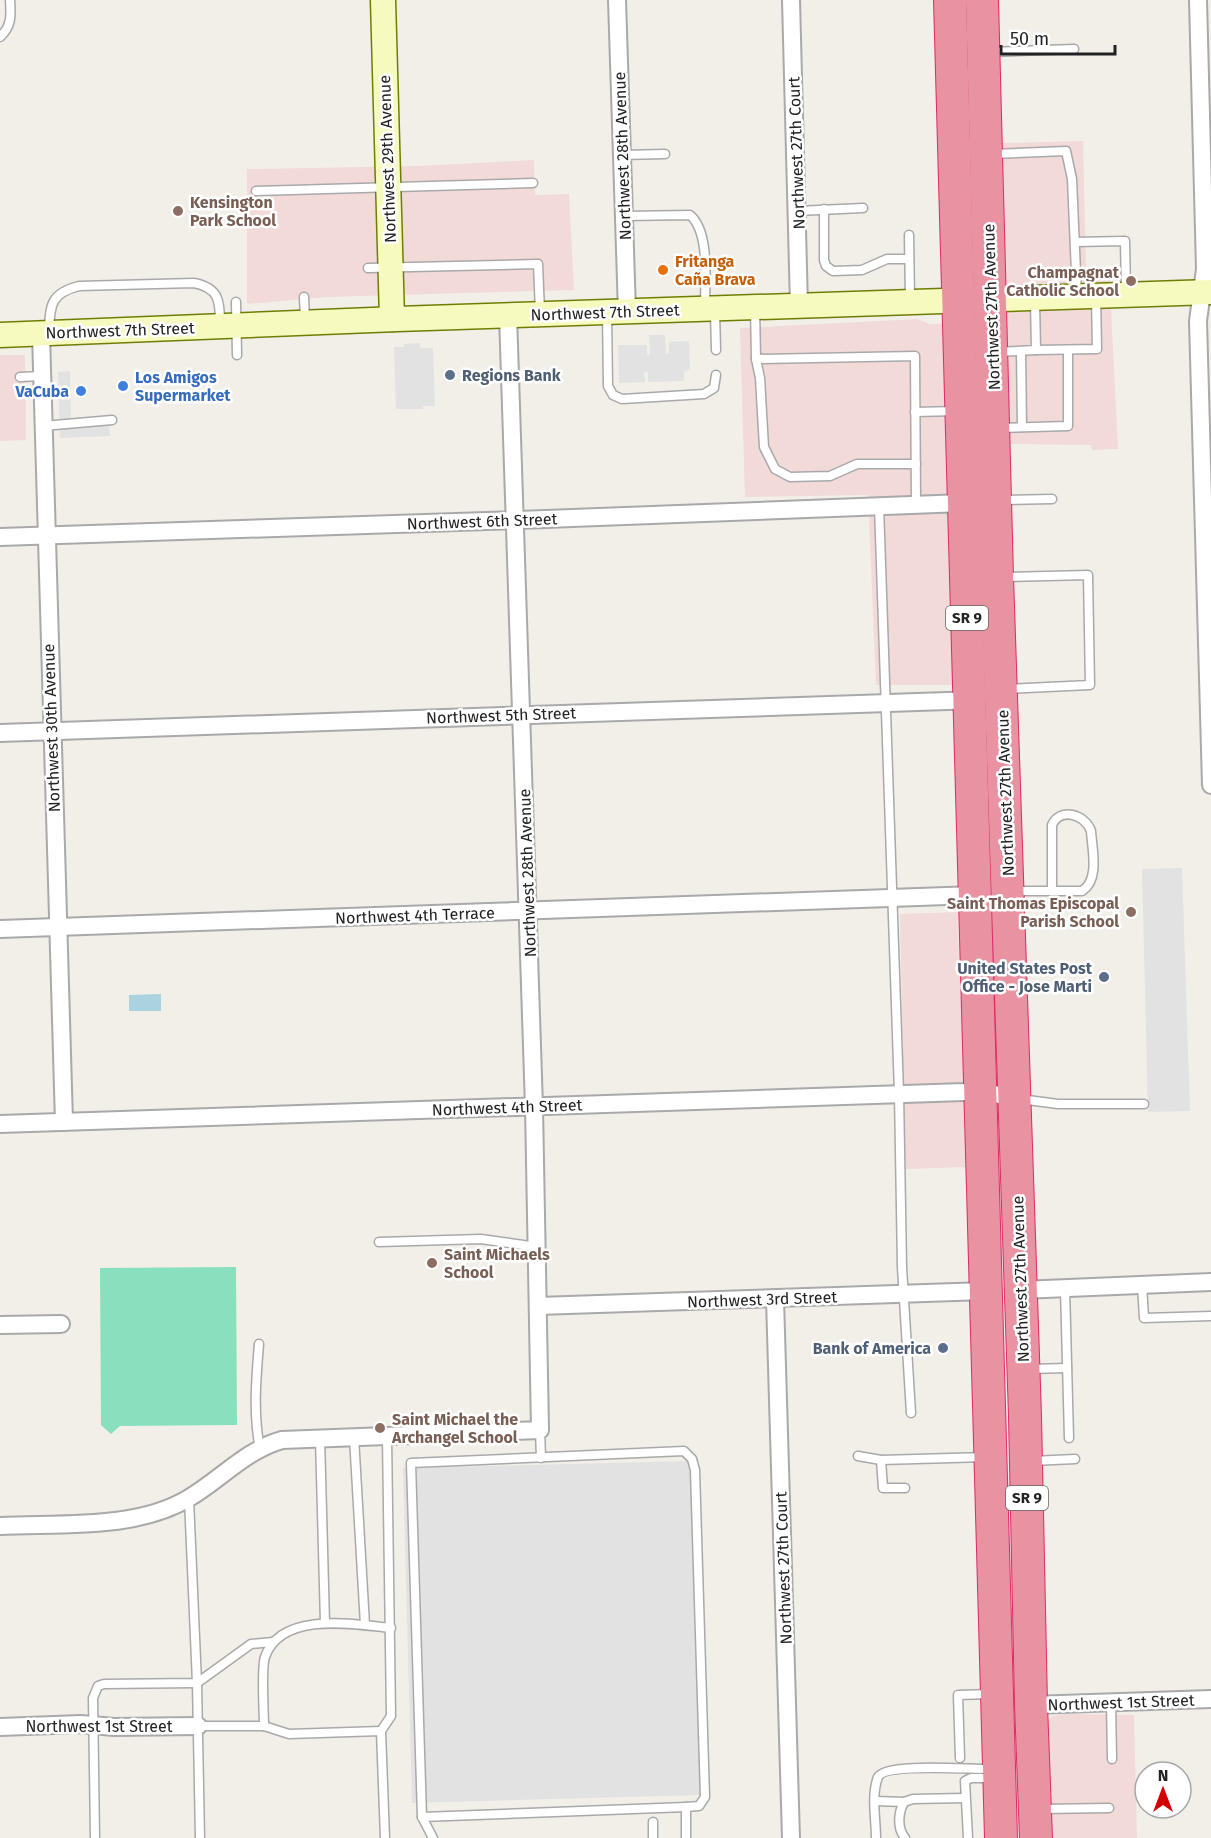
<svg xmlns="http://www.w3.org/2000/svg" width="1211" height="1838" viewBox="0 0 1211 1838" font-family="'Fira Sans',sans-serif">
  <style>
    .commercial { fill: #f2dad9 }
    .pitch { fill: #88e0be }
    .parking { fill: #e2e2e2 }
    .water { fill: #aad3df }
    .lines { fill: none; stroke-linecap: round; stroke-linejoin: round }
    .lane-casing { stroke: #a9a9a9; stroke-width: 11 }
    .street-casing { stroke: #a9a9a9; stroke-width: 20 }
    .secondary-casing { stroke: #707d05; stroke-width: 27 }
    .highway-casing { stroke: #dc2a67; stroke-width: 34 }
    .lane { stroke: #fff; stroke-width: 8 }
    .street { stroke: #fff; stroke-width: 16 }
    .secondary { stroke: #f7fabf; stroke-width: 24 }
    .highway { stroke: #e892a2; stroke-width: 32 }
    .education-dot { fill: #8d6e63; stroke: #fff; stroke-width: 2 }
    .food-dot { fill: #e8710a; stroke: #fff; stroke-width: 2 }
    .service-dot { fill: #5c6f8a; stroke: #fff; stroke-width: 2 }
    .shop-dot { fill: #3f7fe0; stroke: #fff; stroke-width: 2 }
    .labels { text-anchor: middle; stroke-width: 5; stroke-linejoin: round; paint-order: stroke }
    .shield { fill: #fff; stroke: #646464; stroke-width: 1.5 }
    .shield-label { font-size: 15px; font-weight: bold; fill: #222 }
    .street-label { font-size: 16px; fill: #222; stroke: #fff }
    .education-label { font-size: 16px; font-weight: bold; fill: #785e54; stroke: #fff; text-anchor: start }
    .food-label { font-size: 16px; font-weight: bold; fill: #c56008; stroke: #fff; text-anchor: start }
    .service-label { font-size: 16px; font-weight: bold; fill: #4e5e75; stroke: #fff; text-anchor: end }
    .shop-label { font-size: 16px; font-weight: bold; fill: #366cbe; stroke: #fff; text-anchor: start }
  </style>
  <rect width="100%" height="100%" fill="#f2efe9"/>
  <g class="commercial">
    <path d="M1083,141L1086,269H1109L1118,449L1092,450L1091,445L1013,444L946,447L956,685H876L868,495L745,497L740,328L917,319L930,324L1006,321L1002,143Z"/>
    <path d="M534,160L535,195L569,194L574,290L327,297L247,304V169L419,166Z"/>
    <path d="M0,355H25L26,440L0,441Z"/>
    <path d="M957,912L968,1167L905,1169L900,914Z"/>
    <path d="M1066,1714L1134,1715L1137,1838H1051L1046,1721L1053,1716Z"/>
  </g>
  <path class="pitch" d="M236,1267L237,1425L120,1426L111,1434L101,1425L100,1268Z"/>
  <g class="parking">
    <path d="M649,335H665L666,354L669,353V342L689,341L690,370L684,371V381L648,382V372H644L645,382L619,383L618,345H647V355H650Z"/>
    <path d="M420,343V348H433L435,406H423V409H396L394,347H404V344Z"/>
    <path d="M70,371L71,418L109,417L110,436L60,438L58,372Z"/>
    <path d="M1182,868L1190,1111L1148,1112L1142,869Z"/>
    <path d="M691,1461L700,1795L412,1803L403,1468Z"/>
  </g>
  <path class="water" d="M161,994V1011H129V995Z"/>
  <g class="lines">
    <defs>
      <g id="lane">
        <path d="M0,37C12,26 11,15 10,0"/>
        <path d="M990,52L1074,49"/>
        <path d="M993,154L1066,151L1072,179L1077,296"/>
        <path d="M622,155L665,154"/>
        <path d="M256,191L533,183"/>
        <path d="M824,209V260L826,266L833,271L862,270L887,259H909"/>
        <path d="M797,211L863,208"/>
        <path d="M624,216L690,215C710,232 705,281 705,306"/>
        <path d="M909,235L910,300"/>
        <path d="M1075,242L1125,241L1126,292"/>
        <path d="M368,268L538,264L540,312"/>
        <path d="M304,297L305,320"/>
        <path d="M236,302L237,355"/>
        <path d="M755,308L756,359L915,356L916,505"/>
        <path d="M715,311L716,350"/>
        <path d="M607,313L608,386L613,395L622,399L704,394L714,388L716,375"/>
        <path d="M49,330C50,305 51,293 79,286L194,283C219,288 220,301 220,323"/>
        <path d="M1036,350L1097,349L1096,297"/>
        <path d="M1021,351L1022,427"/>
        <path d="M996,352L1036,350L1035,301"/>
        <path d="M756,359L760,378L764,447L775,469L790,477L830,476L857,464H916"/>
        <path d="M20,377L42,376"/>
        <path d="M915,412L957,411"/>
        <path d="M43,426L112,420"/>
        <path d="M998,428L1068,426V350"/>
        <path d="M1000,500L1052,499"/>
        <path d="M879,506L899,1093L902,1267L911,1413"/>
        <path d="M1004,577L1088,575L1090,685L1007,689"/>
        <path d="M1015,891H1082C1100,880 1092,849 1091,831C1085,814 1060,807 1052,825V891"/>
        <path d="M1020,1099L1058,1104H1144"/>
        <path d="M379,1242L481,1239L537,1247"/>
        <path d="M1142,1285L1144,1318L1211,1316"/>
        <path d="M1065,1288L1069,1438"/>
        <path d="M259,1344C256,1380 253,1414 260,1449"/>
        <path d="M1030,1369L1067,1368"/>
        <path d="M540,1430L541,1458"/>
        <path d="M354,1437L365,1625"/>
        <path d="M320,1438L325,1623"/>
        <path d="M858,1456L881,1460L986,1457"/>
        <path d="M881,1460L883,1488H905"/>
        <path d="M1032,1461L1075,1459"/>
        <path d="M189,1499L197,1683L200,1838"/>
        <path d="M1111,1703L1112,1759"/>
        <path d="M198,1726H264L289,1734L381,1731"/>
        <path d="M264,1726C264,1712 261,1668 265,1657C281,1611 354,1624 391,1628"/>
        <path d="M960,1758L958,1695L990,1694"/>
        <path d="M875,1801L904,1802"/>
        <path d="M1041,1809L1109,1808"/>
        <path d="M422,1817L686,1807"/>
        <path d="M653,1822V1838"/>
        <path d="M95,1838L93,1698L98,1686L104,1684L197,1683L251,1644L273,1642"/>
        <path d="M385,1838L381,1731L391,1716L387,1437"/>
        <path d="M433,1838L422,1817L411,1463L684,1451L692,1459L695,1470L705,1797L699,1806L686,1807V1838"/>
        <path d="M876,1838C876,1820 871,1795 878,1777C885,1762 974,1770 992,1769"/>
        <path d="M905,1838C897,1828 898,1813 904,1802L913,1799L965,1798"/>
        <path d="M968,1838L965,1781L971,1778H993"/>
      </g>
      <g id="street">
        <path d="M617,0L627,312"/>
        <path d="M791,0L799,306"/>
        <path d="M1198,0L1205,269L1198,321L1211,785"/>
        <path d="M41,334L64,1122"/>
        <path d="M0,537L546,519L963,503"/>
        <path d="M0,733L977,700"/>
        <path d="M0,929L975,895"/>
        <path d="M0,1124L964,1092L979,1091L1014,1098"/>
        <path d="M1021,1290L1211,1282"/>
        <path d="M775,1299L791,1838"/>
        <path d="M538,1306L985,1291"/>
        <path d="M0,1325L61,1324"/>
        <path d="M0,1526C60,1523 136,1530 189,1498C221,1479 246,1450 282,1440L540,1430L534,1107L508,315"/>
        <path d="M1031,1705L1211,1699"/>
        <path d="M0,1727L81,1724L114,1727L198,1726"/>
      </g>
      <g id="secondary">
        <path d="M383,0L392,319"/>
        <path d="M0,335L397,319L1211,292"/>
      </g>
      <g id="highway">
        <path d="M950,0L1001,1838"/>
        <path d="M982,0L997,577L1025,1416L1031,1705L1036,1838"/>
      </g>
    </defs>
    <use href="#lane" class="lane-casing"/>
    <use href="#street" class="street-casing"/>
    <use href="#secondary" class="secondary-casing"/>
    <use href="#highway" class="highway-casing"/>
    <use href="#lane" class="lane"/>
    <use href="#street" class="street"/>
    <use href="#secondary" class="secondary"/>
    <use href="#highway" class="highway"/>
  </g>
  <g class="education-dot">
    <circle cx="178" cy="211" r="6"/>
    <circle cx="1131" cy="281" r="6"/>
    <circle cx="1131" cy="912" r="6"/>
    <circle cx="432" cy="1263" r="6"/>
    <circle cx="380" cy="1428" r="6"/>
  </g>
  <circle class="food-dot" cx="663" cy="270" r="6"/>
  <g class="service-dot">
    <circle cx="450" cy="375" r="6"/>
    <circle cx="1104" cy="977" r="6"/>
    <circle cx="943" cy="1348" r="6"/>
  </g>
  <g class="shop-dot">
    <circle cx="123" cy="386" r="6"/>
    <circle cx="81" cy="391" r="6"/>
  </g>
  <g class="labels">
    <g class="shield">
      <rect x="946" y="606" width="42" height="24" rx="4.5"/>
      <rect x="1006" y="1486" width="42" height="24" rx="4.5"/>
    </g>
    <g class="shield-label">
      <text x="967" y="623">SR 9</text>
      <text x="1027" y="1503">SR 9</text>
    </g>
    <g class="street-label">
      <text transform="translate(796 153) rotate(-92)" y="6">Northwest 27th Court</text>
      <text transform="translate(622 156) rotate(-92)" y="6">Northwest 28th Avenue</text>
      <text transform="translate(387 159) rotate(-92)" y="6">Northwest 29th Avenue</text>
      <text transform="translate(991 307) rotate(-92)" y="6">Northwest 27th Avenue</text>
      <text transform="translate(605 312) rotate(-2)" y="6">Northwest 7th Street</text>
      <text transform="translate(120 330) rotate(-2)" y="6">Northwest 7th Street</text>
      <text transform="translate(482 521) rotate(-2)" y="6">Northwest 6th Street</text>
      <text transform="translate(501 715) rotate(-2)" y="6">Northwest 5th Street</text>
      <text transform="translate(51 728) rotate(-92)" y="6">Northwest 30th Avenue</text>
      <text transform="translate(1005 793) rotate(-92)" y="6">Northwest 27th Avenue</text>
      <text transform="translate(527 873) rotate(-92)" y="6">Northwest 28th Avenue</text>
      <text transform="translate(415 915) rotate(-2)" y="6">Northwest 4th Terrace</text>
      <text transform="translate(507 1107) rotate(-2)" y="6">Northwest 4th Street</text>
      <text transform="translate(1020 1279) rotate(-92)" y="6">Northwest 27th Avenue</text>
      <text transform="translate(762 1299) rotate(-2)" y="6">Northwest 3rd Street</text>
      <text transform="translate(783 1568) rotate(-92)" y="6">Northwest 27th Court</text>
      <text transform="translate(1121 1702) rotate(-2)" y="6">Northwest 1st Street</text>
      <text x="99" y="1732">Northwest 1st Street</text>
    </g>
    <g class="education-label">
      <text x="190" y="208">Kensington<tspan x="190" dy="18">Park School</tspan></text>
      <text x="1119" y="278" text-anchor="end">Champagnat<tspan x="1119" dy="18">Catholic School</tspan></text>
      <text x="1119" y="909" text-anchor="end">Saint Thomas Episcopal<tspan x="1119" dy="18">Parish School</tspan></text>
      <text x="444" y="1260">Saint Michaels<tspan x="444" dy="18">School</tspan></text>
      <text x="392" y="1425">Saint Michael the<tspan x="392" dy="18">Archangel School</tspan></text>
    </g>
    <g class="food-label">
      <text x="675" y="267">Fritanga<tspan x="675" dy="18">Caña Brava</tspan></text>
    </g>
    <g class="service-label">
      <text x="462" y="381" text-anchor="start">Regions Bank</text>
      <text x="1092" y="974">United States Post<tspan x="1092" dy="18">Office - Jose Marti</tspan></text>
      <text x="931" y="1354">Bank of America</text>
    </g>
    <g class="shop-label">
      <text x="135" y="383">Los Amigos<tspan x="135" dy="18">Supermarket</tspan></text>
      <text x="69" y="397" text-anchor="end">VaCuba</text>
    </g>
  </g>
  <g transform="translate(1163 1790)"><circle r="28" fill="#ffffff" stroke="#a7a7a7" stroke-width="1.5"/>
  <path d="M0-4.5L10 22L0 15L-10 22Z" fill="#d40000"/>
  <text y="-9" font-size="16" font-weight="bold" text-anchor="middle" fill="#222222">N</text>
  </g>
  <path d="M1001 45v9h114v-9" fill="none" stroke="#222222" stroke-width="3"/>
  <text x="1010" y="45" font-size="18" fill="#222222" stroke="#ffffff" stroke-width="4.5" paint-order="stroke">50 m</text>
</svg>
